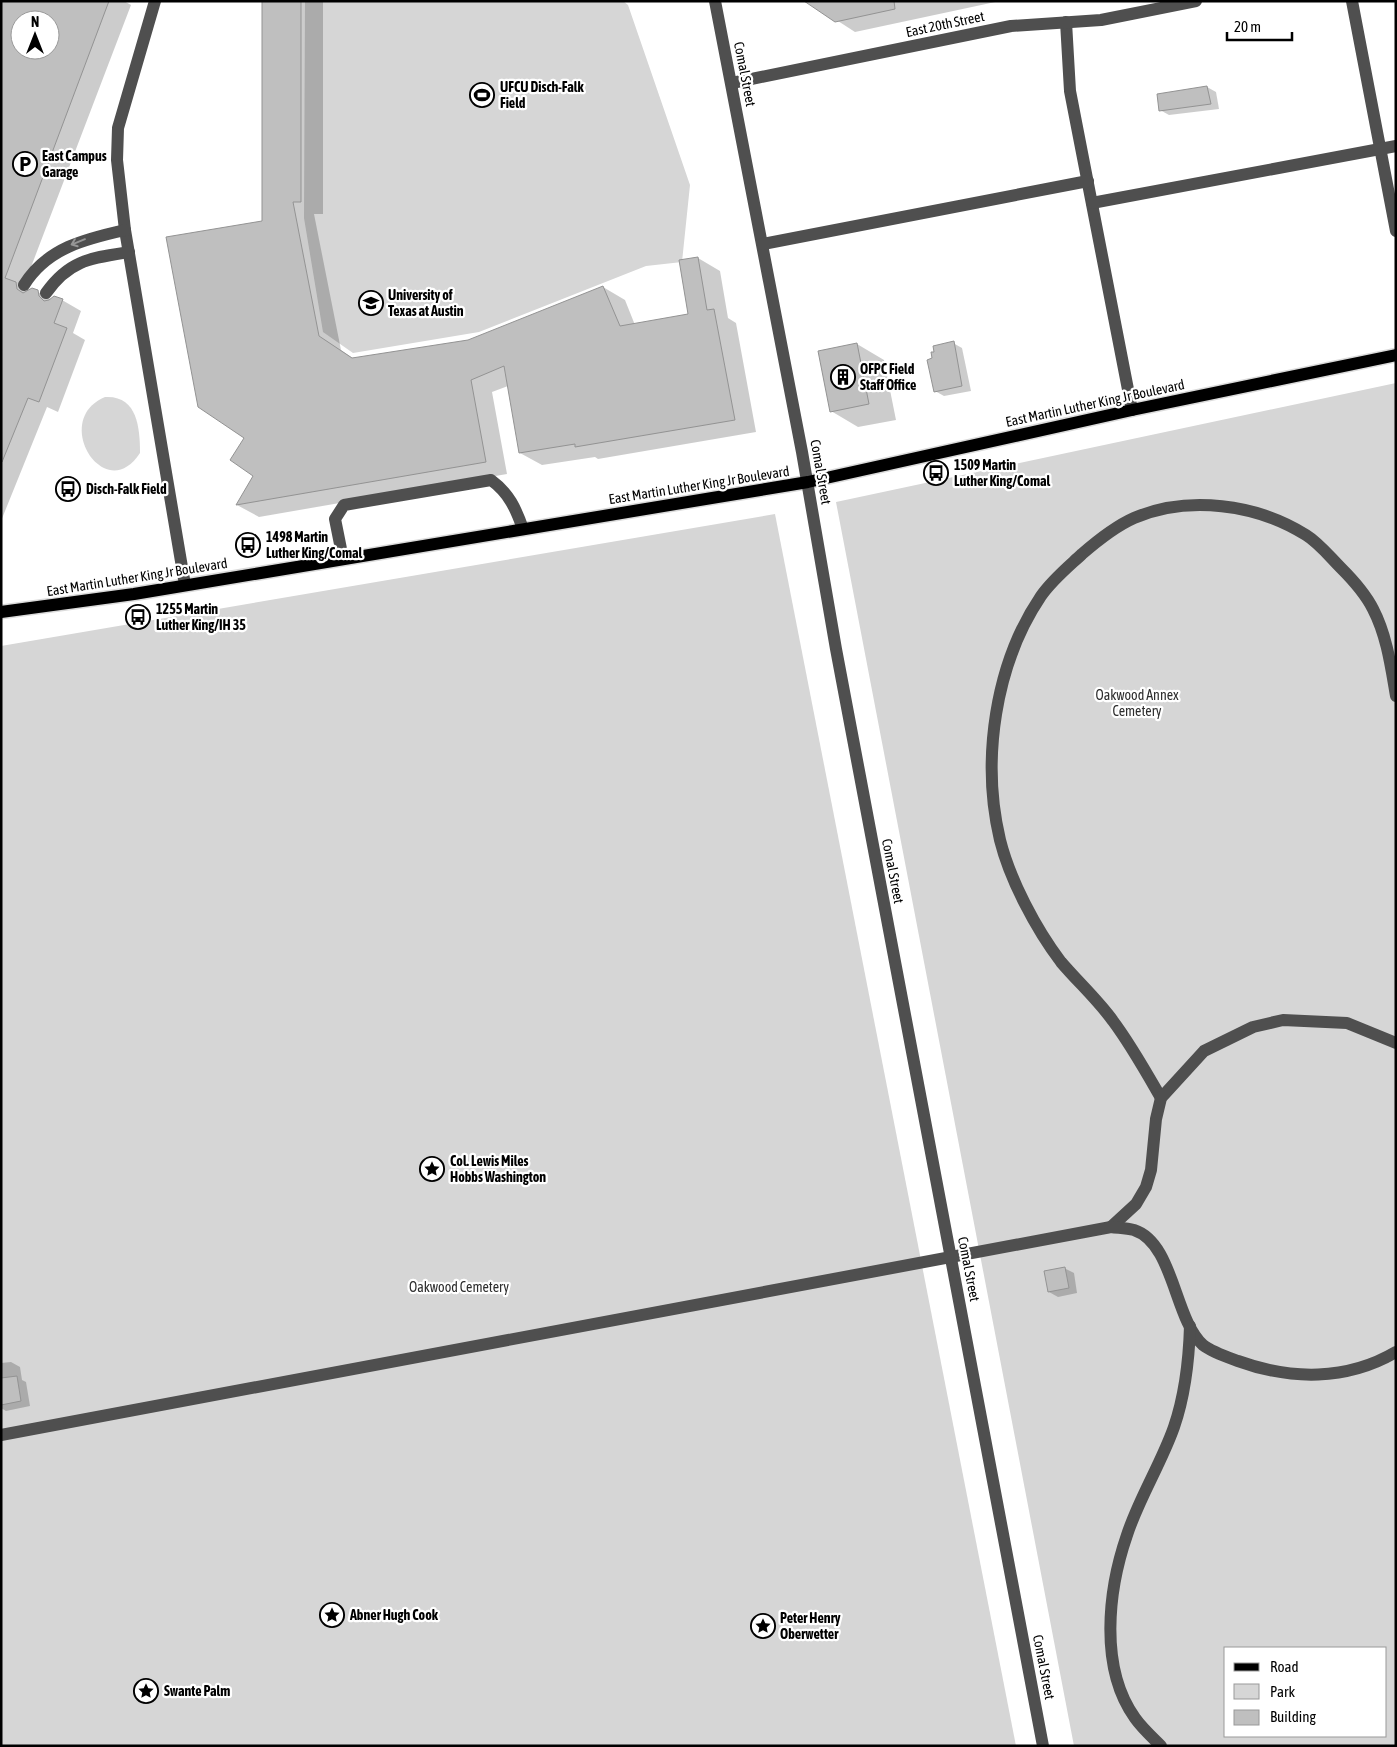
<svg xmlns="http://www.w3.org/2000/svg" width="1397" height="1747" viewBox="0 0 1397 1747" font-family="'Asap Condensed',sans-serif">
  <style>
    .green { fill: #d6d6d6; fill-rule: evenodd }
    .shadow { fill: #0003; fill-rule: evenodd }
    .building { fill: #bfbfbf; stroke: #939393; fill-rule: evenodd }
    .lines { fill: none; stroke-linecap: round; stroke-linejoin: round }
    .major-casing { stroke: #dbdbdb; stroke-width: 15 }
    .minor { stroke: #4f4f4f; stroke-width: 12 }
    .major { stroke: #000; stroke-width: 12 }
    .oneway { stroke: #959595 }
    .labels { text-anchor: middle; stroke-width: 4.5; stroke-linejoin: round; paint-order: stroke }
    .street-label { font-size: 14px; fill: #000; stroke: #fff }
    .poi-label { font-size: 14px; font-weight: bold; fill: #000; stroke: #fff; text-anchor: start }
    .park-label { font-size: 14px; fill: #2d2d2d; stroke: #fff }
  </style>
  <rect width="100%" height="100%" fill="#fff"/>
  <g class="green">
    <path d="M305,1H623L628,5L690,185L682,262L646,266L479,332L353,353L323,332L304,218Z"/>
    <path d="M1396,383V1746H1074L836,502ZM1226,1648H1386V1736H1226Z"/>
    <path d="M105,397C137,395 140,427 140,453C105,507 50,420 105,397Z"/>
    <path d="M775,514L1016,1746H1V646Z"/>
  </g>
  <g class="shadow">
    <path d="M1,1H124L131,5L23,288L38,292L52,300H62L81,311L73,333L85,340L58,412L47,407L1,521ZM20,20H50V50H20Z"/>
    <path d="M264,1H323V214H314L341,350L354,359L468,342L603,287L625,300L635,325L690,315L698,258L720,271L728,318L736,323L756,432L598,459L595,457L542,465L520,453L508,386L492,392L507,474L259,517L237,505L254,475L245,438L264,222Z"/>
    <path d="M807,1H1000L855,32Z"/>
    <path d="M1207,87L1216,92L1219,109L1169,115L1160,110Z"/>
    <path d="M953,343L962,348L971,391L944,396L935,391Z"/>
    <path d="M857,344L884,360L896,420L858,427L831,411Z"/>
    <path d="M1064,1268L1074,1273L1077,1293L1058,1297L1049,1292Z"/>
    <path d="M11,1362L20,1367L22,1380L26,1382L30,1406L6,1411L1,1408V1363Z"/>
  </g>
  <g class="building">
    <path d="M1,1H109L5,278L16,282L17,289L23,293L32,288L38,290L39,296L44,301L49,300L54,296L63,299L54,323L67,328L39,402L28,398L2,462ZM20,20H50V50H20Z"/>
    <path d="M262,1H301V202H293L319,336L352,358L468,340L603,286L620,326L688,314L679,260L698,257L707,310L714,309L735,420L575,447V444L519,453L504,366L471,380L486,462L236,505L253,476L230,460L244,438L198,407L166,237L262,221Z"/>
    <path d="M804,1H894L895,9L835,22Z"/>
    <path d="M1207,86L1211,104L1159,111L1157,94Z"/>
    <path d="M954,341L962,386L934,392L927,360L932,358L931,352H934L933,346Z"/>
    <path d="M857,343L869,404L830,412L818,351Z"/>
    <path d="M1065,1267L1069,1288L1048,1292L1044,1271Z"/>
    <path d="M17,1376L21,1401L1,1405V1378Z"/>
  </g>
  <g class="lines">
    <defs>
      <path id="major" d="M1,612L134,594L808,482L1132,410L1396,355"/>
    </defs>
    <use href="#major" class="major-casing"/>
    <g class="minor">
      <path d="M155,1L118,128L117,160L125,230L185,585"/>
      <path d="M715,1L802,452L836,649L1043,1746"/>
      <path d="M1352,1L1396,231"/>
      <path d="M1066,22L1070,91L1132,410"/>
      <path d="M732,83L1011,26L1101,20L1196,1"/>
      <path d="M1092,203L1396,146"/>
      <path d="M763,244L1088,181"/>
      <path d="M24,285C47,248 85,239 125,230"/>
      <path d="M46,293C69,260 91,258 129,252"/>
      <path d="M343,559L335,519L344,505L491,480C509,493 516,509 523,529"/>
      <path d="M1161,1098C1146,1072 1131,1045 1113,1021C1098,1000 1078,982 1061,962C1036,929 1010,880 1000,840C981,760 995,664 1041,596C1052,580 1068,567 1082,554C1097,541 1116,526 1134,518C1188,495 1257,504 1306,535C1319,543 1330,557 1341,568C1353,580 1365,593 1373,609C1387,636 1391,667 1396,696"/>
      <path d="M1111,1227L1136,1204L1146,1187L1151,1170L1156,1119L1161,1098L1204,1051L1253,1027L1283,1020L1347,1023L1396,1043"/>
      <path d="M1,1435L1111,1227C1118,1228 1126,1228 1134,1230C1174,1243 1174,1319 1203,1345C1212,1352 1227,1357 1238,1361C1290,1380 1347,1381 1396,1352"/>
      <path d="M1161,1746C1152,1737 1142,1728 1135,1718C1099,1668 1108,1590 1127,1535C1139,1498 1161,1464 1174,1427C1185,1395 1189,1360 1190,1326"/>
    </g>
    <use href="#major" class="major"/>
  </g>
  <defs><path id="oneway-shaft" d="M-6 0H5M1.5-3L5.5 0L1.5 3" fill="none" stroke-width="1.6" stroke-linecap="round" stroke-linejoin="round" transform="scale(1.25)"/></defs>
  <use class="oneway" href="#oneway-shaft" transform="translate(78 242) rotate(158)"/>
  <defs>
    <symbol id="stadium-ring" viewBox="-11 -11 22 22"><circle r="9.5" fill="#fff" stroke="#000" stroke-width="1.5"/><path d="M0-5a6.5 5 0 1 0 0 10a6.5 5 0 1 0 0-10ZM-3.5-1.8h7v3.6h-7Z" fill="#000"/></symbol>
    <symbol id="parking-ring" viewBox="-11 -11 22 22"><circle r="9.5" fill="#fff" stroke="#000" stroke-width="1.5"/><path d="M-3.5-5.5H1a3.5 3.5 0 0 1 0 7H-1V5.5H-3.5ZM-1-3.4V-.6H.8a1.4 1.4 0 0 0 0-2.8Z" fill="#000"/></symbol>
    <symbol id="university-ring" viewBox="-11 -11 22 22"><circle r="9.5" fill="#fff" stroke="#000" stroke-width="1.5"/><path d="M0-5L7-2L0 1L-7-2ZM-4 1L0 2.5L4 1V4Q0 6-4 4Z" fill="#000"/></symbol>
    <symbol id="building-ring" viewBox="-11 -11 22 22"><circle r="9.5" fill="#fff" stroke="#000" stroke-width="1.5"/><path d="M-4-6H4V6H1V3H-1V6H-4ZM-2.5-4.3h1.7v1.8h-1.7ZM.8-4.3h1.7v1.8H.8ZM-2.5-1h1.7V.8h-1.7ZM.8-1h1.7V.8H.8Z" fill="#000"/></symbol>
    <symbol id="bus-ring" viewBox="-11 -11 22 22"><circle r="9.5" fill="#fff" stroke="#000" stroke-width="1.5"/><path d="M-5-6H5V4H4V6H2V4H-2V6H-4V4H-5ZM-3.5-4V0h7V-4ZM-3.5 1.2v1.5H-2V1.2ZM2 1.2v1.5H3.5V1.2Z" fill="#000"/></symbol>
    <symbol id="sight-ring" viewBox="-11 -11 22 22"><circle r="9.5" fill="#fff" stroke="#000" stroke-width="1.5"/><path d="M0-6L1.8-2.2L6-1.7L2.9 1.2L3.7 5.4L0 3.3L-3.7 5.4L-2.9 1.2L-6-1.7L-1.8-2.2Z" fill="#000"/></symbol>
  </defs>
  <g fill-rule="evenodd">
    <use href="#stadium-ring" x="468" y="81" width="28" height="28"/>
    <use href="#parking-ring" x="11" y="150" width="28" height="28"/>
    <use href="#university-ring" x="357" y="289" width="28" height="28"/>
    <use href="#building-ring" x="829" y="363" width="28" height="28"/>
    <use href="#bus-ring" x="922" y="459" width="28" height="28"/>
    <use href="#bus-ring" x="54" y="475" width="28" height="28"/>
    <use href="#bus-ring" x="234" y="531" width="28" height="28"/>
    <use href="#bus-ring" x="124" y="603" width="28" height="28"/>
    <use href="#sight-ring" x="418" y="1155" width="28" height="28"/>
    <use href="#sight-ring" x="318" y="1601" width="28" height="28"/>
    <use href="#sight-ring" x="749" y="1612" width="28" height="28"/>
    <use href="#sight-ring" x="132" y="1677" width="28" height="28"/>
  </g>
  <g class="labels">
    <g class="street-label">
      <text transform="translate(945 24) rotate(-12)" y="5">East 20th Street</text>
      <text transform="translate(745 74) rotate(79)" y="5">Comal Street</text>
      <text transform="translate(1095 403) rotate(-12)" y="5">East Martin Luther King Jr Boulevard</text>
      <text transform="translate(821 472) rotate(80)" y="5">Comal Street</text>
      <text transform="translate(699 485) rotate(-9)" y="5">East Martin Luther King Jr Boulevard</text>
      <text transform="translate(137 577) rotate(-9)" y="5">East Martin Luther King Jr Boulevard</text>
      <text transform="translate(893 871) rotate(79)" y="5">Comal Street</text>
      <text transform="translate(969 1269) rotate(79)" y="5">Comal Street</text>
      <text transform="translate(1044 1667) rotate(79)" y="5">Comal Street</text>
    </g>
    <g class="poi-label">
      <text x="500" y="92">UFCU Disch-Falk<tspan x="500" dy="16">Field</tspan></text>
      <text x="42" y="161">East Campus<tspan x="42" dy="16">Garage</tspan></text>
      <text x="388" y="300">University of<tspan x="388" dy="16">Texas at Austin</tspan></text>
      <text x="860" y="374">OFPC Field<tspan x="860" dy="16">Staff Office</tspan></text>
      <text x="954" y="470">1509 Martin<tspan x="954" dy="16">Luther King/Comal</tspan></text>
      <text x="86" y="494">Disch-Falk Field</text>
      <text x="266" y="542">1498 Martin<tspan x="266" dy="16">Luther King/Comal</tspan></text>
      <text x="156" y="614">1255 Martin<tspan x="156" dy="16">Luther King/IH 35</tspan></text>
      <text x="450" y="1166">Col. Lewis Miles<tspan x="450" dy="16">Hobbs Washington</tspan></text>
      <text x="350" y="1620">Abner Hugh Cook</text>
      <text x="780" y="1623">Peter Henry<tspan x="780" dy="16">Oberwetter</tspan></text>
      <text x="164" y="1696">Swante Palm</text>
    </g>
    <g class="park-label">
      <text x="1137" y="700">Oakwood Annex<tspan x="1137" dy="16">Cemetery</tspan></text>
      <text x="459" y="1292">Oakwood Cemetery</text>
    </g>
  </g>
  <rect width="1397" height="1747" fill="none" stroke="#000000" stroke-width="5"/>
  <rect x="1224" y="1647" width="162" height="90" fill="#ffffff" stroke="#999999"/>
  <rect x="1234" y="1663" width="25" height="8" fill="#000000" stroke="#999999"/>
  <text x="1270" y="1672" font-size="15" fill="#000000">Road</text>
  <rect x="1234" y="1684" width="25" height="15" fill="#d6d6d6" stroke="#999999"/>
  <text x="1270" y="1697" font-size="15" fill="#000000">Park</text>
  <rect x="1234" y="1710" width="25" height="15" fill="#bfbfbf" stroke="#999999"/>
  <text x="1270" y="1722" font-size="15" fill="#000000">Building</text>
  <g transform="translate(35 35)"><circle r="24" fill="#ffffff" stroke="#999999"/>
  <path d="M0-4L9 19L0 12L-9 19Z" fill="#000000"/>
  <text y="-8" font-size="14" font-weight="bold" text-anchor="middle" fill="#000000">N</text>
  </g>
  <path d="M1227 32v8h65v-8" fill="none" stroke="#000000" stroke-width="2.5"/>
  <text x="1234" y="32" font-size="15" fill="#000000" stroke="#ffffff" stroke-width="4" paint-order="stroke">20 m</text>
</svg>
